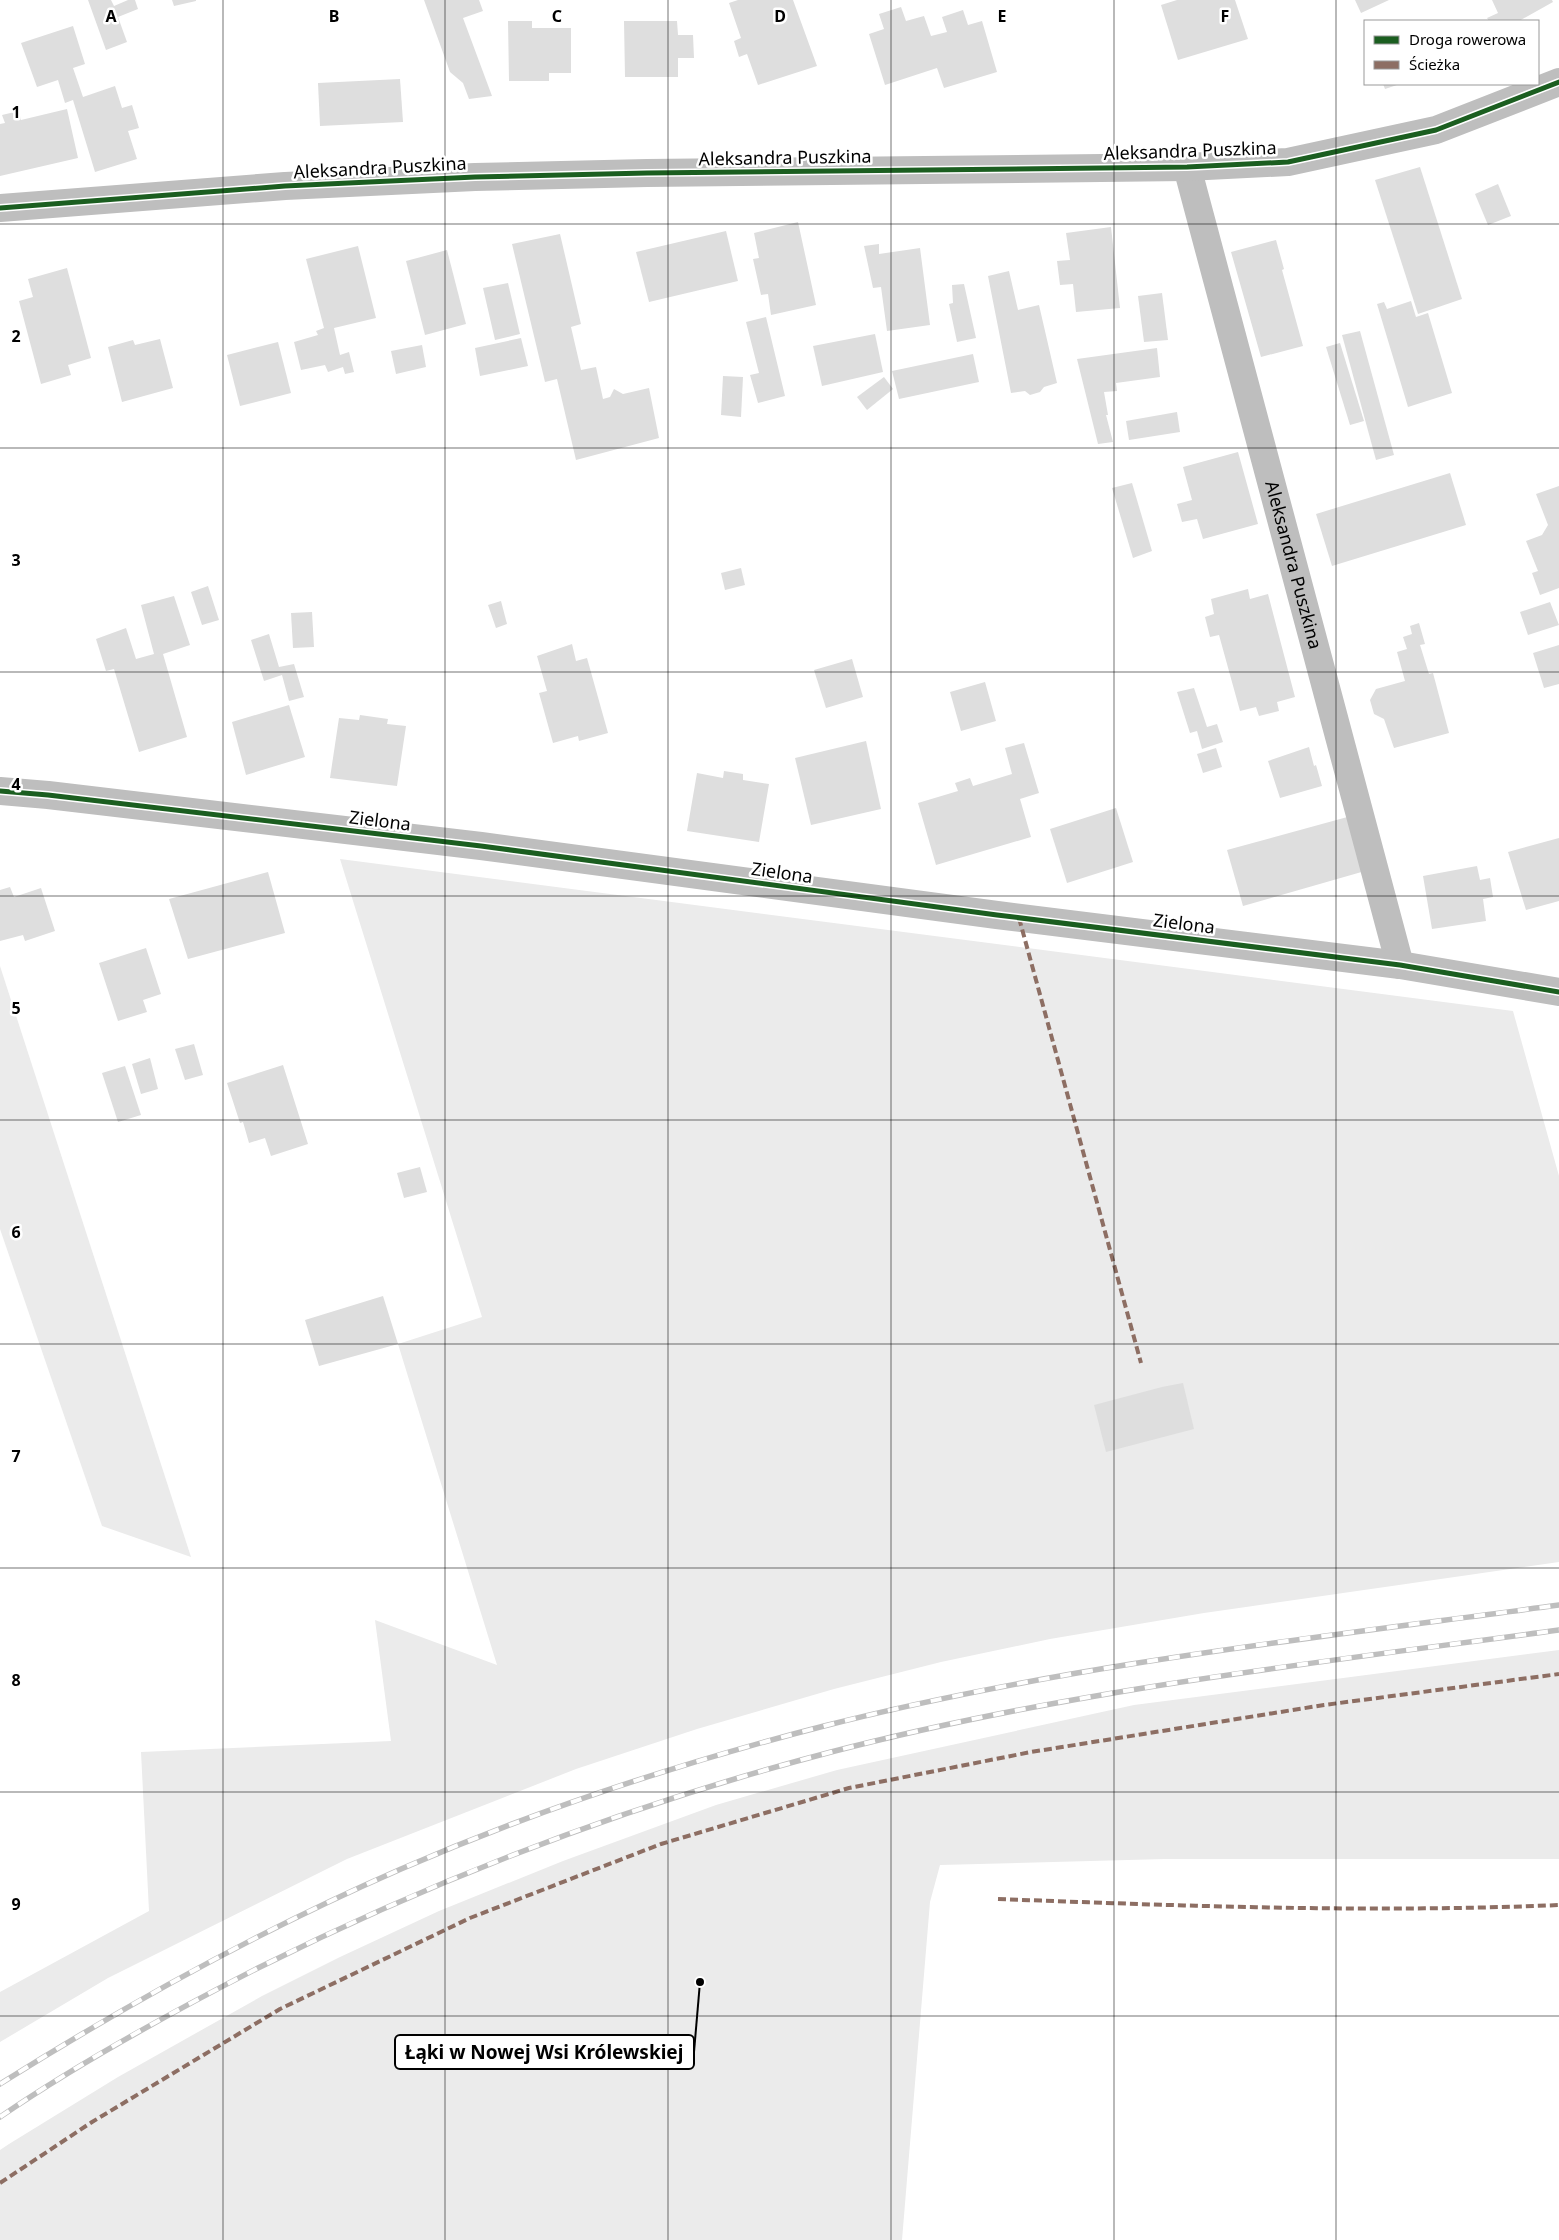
<svg xmlns="http://www.w3.org/2000/svg" width="1559" height="2240" viewBox="0 0 1559 2240" font-family="'Noto Sans',sans-serif">
  <style>
    .green { fill: #ebebeb }
    .building { fill: #dedede }
    .lines { fill: none; stroke-linecap: round; stroke-linejoin: round }
    .minor { stroke: #bebebe; stroke-width: 28 }
    .rail-casing { stroke: #bebebe; stroke-width: 5.5 }
    .rail { stroke: #fff; stroke-width: 4; stroke-dasharray: 11; stroke-linecap: butt }
    .quiet { stroke: #8d6e63; stroke-width: 4; stroke-dasharray: 8 4; stroke-linecap: butt }
    .cycleway-casing { stroke: #fff; stroke-width: 8 }
    .cycleway { stroke: #1b5e20; stroke-width: 5 }
    .grid { fill: none; stroke: #000; stroke-width: 1; stroke-opacity: 0.55 }
    .labels { text-anchor: middle; stroke-width: 5; stroke-linejoin: round; paint-order: stroke }
    .street-label { font-size: 18px; fill: #000; stroke: #fff }
    .grid-label { font-size: 16px; text-anchor: middle; font-weight: bold; fill: #000; stroke: #fff; stroke-width: 5; stroke-linejoin: round; paint-order: stroke }
    .leader { fill: none; stroke: #000; stroke-width: 2 }
    .callout-dot { fill: #000; stroke: #fff; stroke-width: 2 }
    .callout { fill: #fff; stroke: #000; stroke-width: 2 }
    .callout-label { font-size: 19px; text-anchor: middle; font-weight: bold; fill: #000 }
  </style>
  <rect width="100%" height="100%" fill="#fff"/>
  <g class="green">
    <path d="M340,859L1513,1011L1559,1176V1562L1204,1613L1050,1639L941,1662L834,1689L697,1729L576,1769L347,1859L108,1978L0,2042V1992L149,1911L141,1752L391,1741L375,1620L497,1665L398,1344L482,1317Z"/>
    <path d="M0,966L191,1557L102,1526L0,1229Z"/>
    <path d="M1559,1650V1859H1165L940,1865L930,1902L902,2240H0V2150L9,2144L118,2077L262,1996L340,1957L439,1911L563,1861L716,1805L837,1770L1134,1705Z"/>
  </g>
  <g class="building">
    <path d="M88,0H111L114,6L128,0H135L138,9L118,17L127,42L106,50Z"/>
    <path d="M172,0H196V1L174,6Z"/>
    <path d="M424,0H479L483,11L463,18L492,96L469,99L463,83L450,72Z"/>
    <path d="M738,0H793L817,66L758,85L747,54L739,57L734,41L741,38L729,3Z"/>
    <path d="M1177,0H1235L1248,39L1178,60L1161,5Z"/>
    <path d="M1355,0H1389L1361,13Z"/>
    <path d="M1492,0H1552L1553,2L1519,21H1489L1487,18L1498,13Z"/>
    <path d="M901,7L906,21L924,16L931,36L947,32L942,17L963,10L968,25L982,21L997,72L944,88L937,68L885,85L869,34L884,29L879,14Z"/>
    <path d="M508,21H532V28H571V73H549V81H509Z"/>
    <path d="M624,21H677L678,35H693L694,58H678V77H625Z"/>
    <path d="M73,26L85,64L73,68L83,97L115,86L122,108L132,105L139,128L128,131L137,159L95,172L73,100L65,103L58,80L37,87L21,43Z"/>
    <path d="M400,79L403,122L320,126L318,83Z"/>
    <path d="M1383,84H1400L1385,89Z"/>
    <path d="M67,109L78,158L0,176V124L5,123L2,115L19,111L21,120Z"/>
    <path d="M1420,167L1462,299L1418,314L1375,180Z"/>
    <path d="M1498,184L1511,216L1488,225L1475,194Z"/>
    <path d="M798,222L816,305L771,315L768,294L761,295L753,259L759,258L754,233Z"/>
    <path d="M1111,227L1120,308L1076,312L1073,284L1060,285L1057,261L1070,260L1066,233Z"/>
    <path d="M726,231L738,281L649,302L636,252Z"/>
    <path d="M560,234L581,324L571,327L581,370L596,367L603,399L610,397L614,389L623,394L649,388L659,438L576,460L557,379L545,382L512,244Z"/>
    <path d="M1276,240L1284,269L1282,270L1303,346L1261,357L1231,252Z"/>
    <path d="M879,244V254L920,248L930,325L887,331L881,287L873,288L864,246Z"/>
    <path d="M358,246L376,318L334,328L340,355L349,352L354,372L345,374L343,367L328,372L325,365L301,370L294,342L318,335L316,331L324,328L306,259Z"/>
    <path d="M447,250L466,324L425,335L406,261Z"/>
    <path d="M67,268L91,358L68,365L71,375L41,384L19,301L33,297L28,279Z"/>
    <path d="M1009,271L1018,310L1039,305L1057,383L1044,387L1040,392L1030,395L1025,391L1011,393L988,276Z"/>
    <path d="M508,283L520,334L495,340L483,288Z"/>
    <path d="M964,284L976,338L957,342L949,304L953,303L952,285Z"/>
    <path d="M1162,293L1168,340L1144,342L1138,296Z"/>
    <path d="M1411,301L1416,317L1428,313L1452,393L1408,407L1377,304L1384,302L1387,309Z"/>
    <path d="M766,317L785,396L758,403L750,375L759,373L746,322Z"/>
    <path d="M1360,331L1394,455L1376,460L1342,335Z"/>
    <path d="M875,334L883,372L822,386L813,346Z"/>
    <path d="M521,338L528,366L480,376L475,348Z"/>
    <path d="M160,339L173,388L122,402L108,347L133,340L135,345Z"/>
    <path d="M278,342L291,393L240,406L227,355Z"/>
    <path d="M1340,343L1364,421L1350,425L1326,347Z"/>
    <path d="M422,345L426,367L396,374L391,351Z"/>
    <path d="M1157,348L1160,377L1116,383L1117,391L1104,392L1108,415H1106L1113,442L1098,444L1077,359Z"/>
    <path d="M973,354L979,382L899,399L892,371Z"/>
    <path d="M723,376L743,377L741,417L721,415Z"/>
    <path d="M884,377L893,389L867,410L857,397Z"/>
    <path d="M1177,412L1180,432L1129,440L1126,421Z"/>
    <path d="M1238,452L1258,524L1203,539L1197,519L1182,522L1177,504L1192,500L1183,467Z"/>
    <path d="M1450,473L1466,525L1332,566L1316,514Z"/>
    <path d="M1132,483L1152,551L1133,558L1112,488Z"/>
    <path d="M1559,486V588L1540,595L1532,573L1538,571L1526,541L1542,535L1548,525L1536,494Z"/>
    <path d="M741,568L745,585L725,590L721,573Z"/>
    <path d="M208,586L219,620L202,625L191,592Z"/>
    <path d="M1248,589L1250,599L1268,594L1295,697L1277,702L1279,711L1259,716L1256,707L1240,711L1219,635L1210,637L1205,617L1214,614L1211,599Z"/>
    <path d="M174,596L190,645L163,654L187,737L139,752L114,669L106,671L96,639L126,628L136,659L154,654L141,605Z"/>
    <path d="M501,601L507,624L496,628L488,605Z"/>
    <path d="M1550,602L1559,625L1528,635L1520,612Z"/>
    <path d="M312,612L314,647L293,648L291,613Z"/>
    <path d="M1419,623L1425,644L1420,645L1429,674L1433,673L1449,733L1394,748L1384,719L1374,714L1370,700L1376,689L1405,681L1397,652L1407,649L1403,637L1412,634L1410,626Z"/>
    <path d="M269,634L279,667L294,664L304,697L289,701L282,675L264,681L251,640Z"/>
    <path d="M572,644L576,661L587,658L608,733L579,741L578,736L553,743L539,693L547,691L537,656Z"/>
    <path d="M1559,645V684L1544,688L1533,653Z"/>
    <path d="M852,659L863,697L826,708L814,670Z"/>
    <path d="M985,682L996,721L961,731L950,692Z"/>
    <path d="M1194,688L1207,727L1217,724L1223,742L1202,749L1197,731L1190,733L1177,692Z"/>
    <path d="M289,705L305,757L246,775L232,722Z"/>
    <path d="M360,715L388,719L387,724L406,726L397,786L330,778L339,718L359,720Z"/>
    <path d="M866,741L881,809L811,825L795,758Z"/>
    <path d="M1024,743L1039,793L1020,799L1031,837L936,865L918,803L958,791L955,783L970,778L973,786L1012,774L1005,748Z"/>
    <path d="M1309,747L1314,766L1316,765L1322,786L1280,798L1268,761Z"/>
    <path d="M1216,748L1222,767L1203,773L1197,754Z"/>
    <path d="M724,771L743,774V780L769,784L759,842L687,831L697,773L723,778Z"/>
    <path d="M1116,808L1133,862L1067,883L1050,829Z"/>
    <path d="M1351,816L1365,871L1243,906L1227,850Z"/>
    <path d="M1559,838V901L1526,910L1508,852Z"/>
    <path d="M1477,866L1480,880L1490,878L1493,897L1483,899L1486,921L1432,929L1423,876Z"/>
    <path d="M268,872L285,933L188,959L169,899Z"/>
    <path d="M10,887L14,897L41,888L55,931L25,941L23,935L0,941V890Z"/>
    <path d="M146,948L161,994L143,1000L147,1012L118,1021L99,963Z"/>
    <path d="M194,1044L203,1075L185,1080L175,1049Z"/>
    <path d="M150,1058L158,1089L141,1094L132,1064Z"/>
    <path d="M283,1065L308,1144L271,1156L265,1138L249,1143L243,1122L240,1123L227,1083Z"/>
    <path d="M125,1066L141,1115L118,1122L102,1073Z"/>
    <path d="M420,1167L427,1192L404,1198L397,1173Z"/>
    <path d="M383,1296L398,1344L319,1366L305,1320Z"/>
    <path d="M1183,1383L1194,1429L1106,1452L1094,1405L1162,1387Z"/>
  </g>
  <g class="lines">
    <g class="minor">
      <path id="s1" d="M1187,167L1400,965"/>
      <path d="M0,208L285,186L475,177L647,173L1187,167L1288,162L1436,130L1559,82"/>
      <path d="M0,791L48,795L481,846L997,915L1400,965L1559,992"/>
    </g>
    <defs>
      <g id="rail">
        <path d="M0,2084C129,2003 261,1930 401,1869C537,1810 680,1763 824,1726C1064,1665 1314,1638 1559,1605"/>
        <path d="M0,2117C82,2061 170,2013 258,1968C442,1876 632,1804 831,1752C1069,1690 1316,1663 1559,1630"/>
      </g>
    </defs>
    <use href="#rail" class="rail-casing"/>
    <use href="#rail" class="rail"/>
    <g class="quiet">
      <path d="M1019,918L1141,1363"/>
      <path d="M998,1899C1185,1906 1372,1913 1559,1905"/>
      <path d="M0,2183L92,2122L280,2009L470,1918L661,1844L849,1788L1031,1752L1324,1705L1559,1674"/>
    </g>
    <defs>
      <g id="cycleway">
        <path d="M0,208L285,186L475,177L647,173L1187,167L1288,162L1436,130L1559,82"/>
        <path d="M0,791L48,795L481,846L997,915L1400,965L1559,992"/>
      </g>
    </defs>
    <use href="#cycleway" class="cycleway-casing"/>
    <use href="#cycleway" class="cycleway"/>
  </g>
  <path class="grid" d="M223,0V2240M445,0V2240M668,0V2240M891,0V2240M1114,0V2240M1336,0V2240M0,224H1559M0,448H1559M0,672H1559M0,896H1559M0,1120H1559M0,1344H1559M0,1568H1559M0,1792H1559M0,2016H1559"/>
  <g class="labels">
    <g class="street-label">
      <text transform="translate(1190 151) rotate(-2)" y="6">Aleksandra Puszkina</text>
      <text transform="translate(785 158) rotate(-1)" y="6">Aleksandra Puszkina</text>
      <text transform="translate(380 168) rotate(-3)" y="6">Aleksandra Puszkina</text>
      <text dy="6" stroke="none"><textPath href="#s1" startOffset="412">Aleksandra Puszkina</textPath></text>
      <text transform="translate(380 821) rotate(7)" y="6">Zielona</text>
      <text transform="translate(782 873) rotate(8)" y="6">Zielona</text>
      <text transform="translate(1184 924) rotate(7)" y="6">Zielona</text>
    </g>
  </g>
  <g class="grid-label">
    <text x="111" y="22">A</text>
    <text x="334" y="22">B</text>
    <text x="557" y="22">C</text>
    <text x="780" y="22">D</text>
    <text x="1002" y="22">E</text>
    <text x="1225" y="22">F</text>
    <text x="16" y="118">1</text>
    <text x="16" y="342">2</text>
    <text x="16" y="566">3</text>
    <text x="16" y="790">4</text>
    <text x="16" y="1014">5</text>
    <text x="16" y="1238">6</text>
    <text x="16" y="1462">7</text>
    <text x="16" y="1686">8</text>
    <text x="16" y="1910">9</text>
  </g>
  <path class="leader" d="M700 1982L694 2052"/>
  <circle class="callout-dot" cx="700" cy="1982" r="5"/>
  <rect class="callout" x="395" y="2035" width="299" height="34" rx="5"/>
  <g class="callout-label">
    <text x="544" y="2059">Łąki w Nowej Wsi Królewskiej</text>
  </g>
  <rect x="1364" y="20" width="175" height="65" fill="#ffffff" stroke="#999999"/>
  <rect x="1374" y="36" width="25" height="8" fill="#1b5e20" stroke="#999999"/>
  <text x="1409" y="45" font-size="15" fill="#000000">Droga rowerowa</text>
  <rect x="1374" y="61" width="25" height="8" fill="#8d6e63" stroke="#999999"/>
  <text x="1409" y="70" font-size="15" fill="#000000">Ścieżka</text>
</svg>
